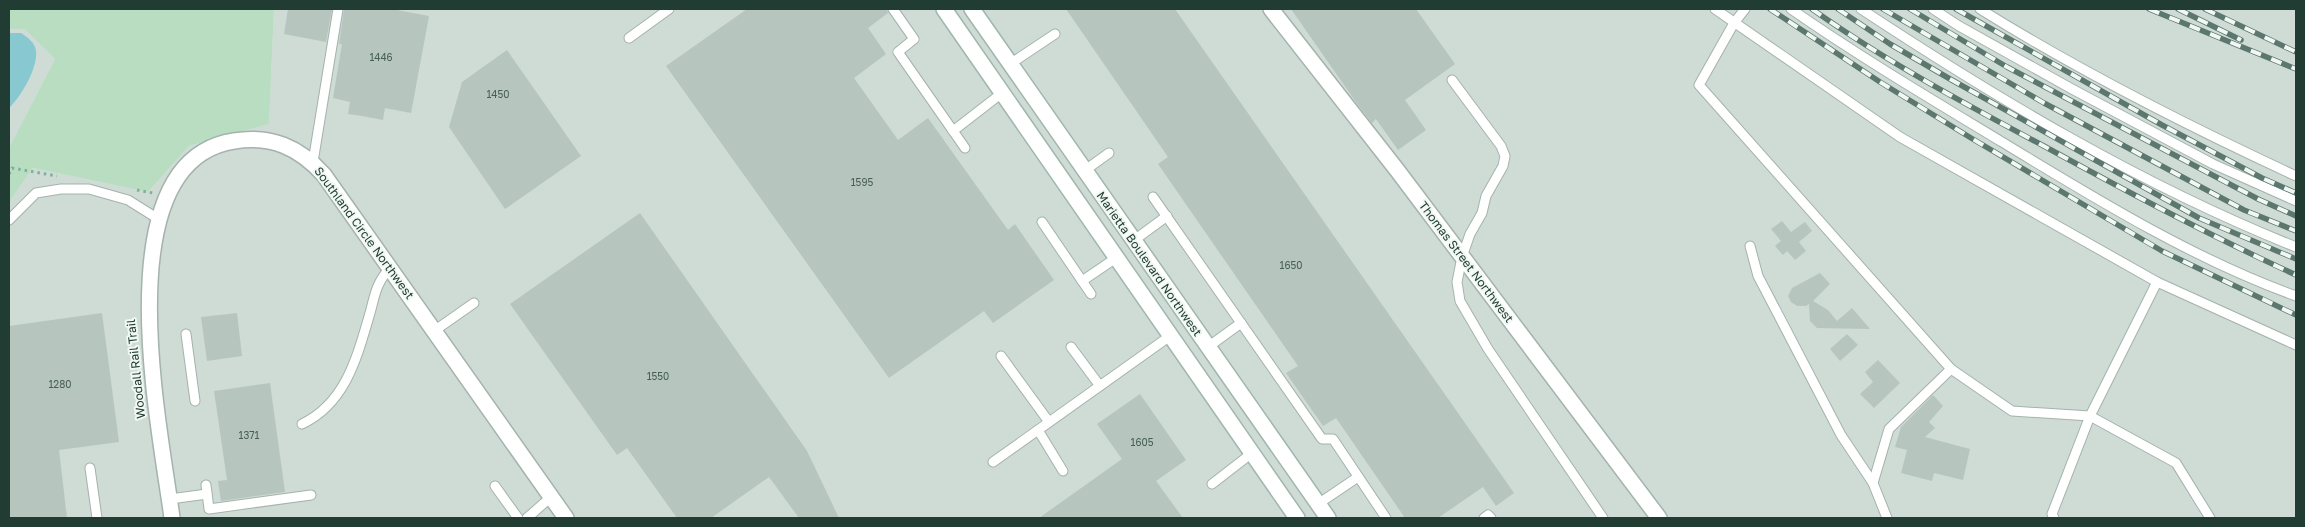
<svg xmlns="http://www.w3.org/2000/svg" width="2305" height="527" viewBox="0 0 2305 527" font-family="'Golos Text',sans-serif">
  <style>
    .built { fill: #cfdbd5 }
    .green { fill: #b9ddc1 }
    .water { fill: #88c9d1 }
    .building { fill: #b6c6bf }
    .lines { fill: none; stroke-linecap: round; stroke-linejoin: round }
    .lane-casing { stroke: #a4b3ad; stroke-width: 11 }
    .street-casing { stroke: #a4b3ad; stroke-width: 18 }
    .secondary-casing { stroke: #9fb7ad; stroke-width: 18 }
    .path { stroke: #81af9e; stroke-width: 3; stroke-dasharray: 2.5 4; stroke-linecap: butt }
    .lane { stroke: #fff; stroke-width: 9 }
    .street { stroke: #fff; stroke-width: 15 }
    .secondary { stroke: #fff; stroke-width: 15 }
    .rail-casing { stroke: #5b776f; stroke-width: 5.5 }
    .rail { stroke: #f1f8f4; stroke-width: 4; stroke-dasharray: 11; stroke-linecap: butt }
    .labels { text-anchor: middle; stroke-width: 4; stroke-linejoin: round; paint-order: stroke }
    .number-label { font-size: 10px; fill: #465e56 }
    .street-label { font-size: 12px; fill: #213c33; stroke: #f1f8f4 }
  </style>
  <rect width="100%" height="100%" fill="#e1ebe6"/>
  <g class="built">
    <path d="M274,9H2296V518H9V202L33,168L148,192L189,146L269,124Z"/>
    <path d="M25,28L55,59L9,148V29Z"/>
  </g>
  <path class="green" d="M9,9H274L269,124L189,146L148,192L33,168L9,202V148L55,59L25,29H9Z"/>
  <path class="water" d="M9,33H21C27,37 35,42 36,51C38,68 21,97 9,108Z"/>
  <g class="building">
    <path d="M288,9H332L326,42L284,34Z"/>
    <path d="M344,9H392L429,16L411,113L385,108L383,120L362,116L348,114L350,102L333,98L342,44H339Z"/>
    <path d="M747,9H887L888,13L868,28L886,54L854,78L898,140L928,118L1008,230L1015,224L1054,280L993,323L984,311L889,378L666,66Z"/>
    <path d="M1066,9H1175L1514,493L1496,506L1483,487L1438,518H1405L1336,418L1323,426L1286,373L1298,366L1158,164L1168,157Z"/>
    <path d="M1291,9H1416L1455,64L1405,100L1426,130L1398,150L1376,119L1372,123L1358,105Z"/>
    <path d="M507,50L581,156L505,209L449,127L462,82Z"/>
    <path d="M640,213L807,451L839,518H799L769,477L711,518H677L627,448L617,455L510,304Z"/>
    <path d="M1782,221L1791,232L1805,222L1812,231L1799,242L1806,251L1795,260L1787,251L1783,255L1775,246L1781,241L1771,229Z"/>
    <path d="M1820,273L1830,284L1813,301L1828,310L1837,321L1852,308L1870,329L1817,328L1810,321L1809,304L1806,306H1797L1791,302L1788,296L1792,288Z"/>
    <path d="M102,313L119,442L59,450L67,518H9V326Z"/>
    <path d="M237,313L242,356L207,361L201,317Z"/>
    <path d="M1847,334L1858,345L1840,361L1830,349Z"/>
    <path d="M1878,360L1900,383L1874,408L1860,394L1873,382L1865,372Z"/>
    <path d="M270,383L285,492L221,501L218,481L227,480L214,391Z"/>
    <path d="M1140,394L1186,460L1156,481L1183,518H1039L1122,459L1097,424Z"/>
    <path d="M1933,395L1943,406L1929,422L1935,428L1925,437L1970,449L1963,480L1934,473L1932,481L1901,473L1907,450L1895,447L1901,427Z"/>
  </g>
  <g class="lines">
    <defs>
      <g id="lane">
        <path d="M893,9L914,39L898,52L965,148"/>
        <path d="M1715,9L1900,137L2157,282L2296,345"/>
        <path d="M1745,9L1734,23L1699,85L1951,369L2012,411L2090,416L2176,463L2210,518"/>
        <path d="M1791,9C1860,57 1931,99 2002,142C2096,199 2193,259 2296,296"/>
        <path d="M1861,9C1999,100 2143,186 2296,247"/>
        <path d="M1933,9L1959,26L2072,89L2213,164L2296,201"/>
        <path d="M1980,9C2081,72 2188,126 2296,176"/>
        <path d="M629,38L669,9"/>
        <path d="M1010,64L1055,34"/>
        <path d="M1452,80L1501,146L1505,156L1503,166L1486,196L1482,213L1470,234L1462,257L1457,282L1460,301L1488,349L1603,518"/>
        <path d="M953,131L1002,93"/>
        <path d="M313,162L338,9"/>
        <path d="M1084,171L1109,153"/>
        <path d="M1153,197L1322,439H1333L1386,518"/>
        <path d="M9,220L36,193L61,189H89L128,200L160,220"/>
        <path d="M1042,222L1091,294"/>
        <path d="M1133,241L1167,216"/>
        <path d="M1750,246L1758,276L1841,435L1873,483L1887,518"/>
        <path d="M1082,281L1116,258"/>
        <path d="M434,331L474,303"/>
        <path d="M186,334L195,401"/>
        <path d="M1071,347L1100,386"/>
        <path d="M1208,347L1241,323"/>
        <path d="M1001,356L1049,422"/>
        <path d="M302,424C346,403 357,357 370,313C375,295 376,283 390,268"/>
        <path d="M1038,430L1063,471"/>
        <path d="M993,462L1170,336"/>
        <path d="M90,468L97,518"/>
        <path d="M1873,483L1889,429L1951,369"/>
        <path d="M1212,484L1252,453"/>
        <path d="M206,485L209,509L311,495"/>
        <path d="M495,486L518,518"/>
        <path d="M170,499L207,494"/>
        <path d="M1318,504L1358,477"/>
        <path d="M527,518L551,497"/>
        <path d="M1484,518L1488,515L1491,518"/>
        <path d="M2054,518L2052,514L2090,416L2157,282"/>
      </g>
      <g id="street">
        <path d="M1271,9L1397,170L1659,518"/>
        <path d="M172,518C161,432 102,161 234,141C271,135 299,147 324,175L566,518"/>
      </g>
      <g id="secondary">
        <path d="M944,9L1297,518"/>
        <path d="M972,9L1328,518"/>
      </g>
    </defs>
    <use href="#lane" class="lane-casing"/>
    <use href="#street" class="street-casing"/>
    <use href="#secondary" class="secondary-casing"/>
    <g class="path">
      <path d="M9,174L12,168L57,176"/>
      <path d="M137,190L153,193"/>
    </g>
    <use href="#lane" class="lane"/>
    <use href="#street" class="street"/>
    <use href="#secondary" class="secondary"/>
    <defs>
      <g id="rail">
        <path d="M1770,9L1880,82L1971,138L2162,251L2296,315"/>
        <path d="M1812,9C1888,63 1971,107 2053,151C2133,195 2213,237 2296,275"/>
        <path d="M1838,9L1890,44L1950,79L2199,218L2296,259"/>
        <path d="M1883,9L2044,103L2244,210L2296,231"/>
        <path d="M1910,9L2007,67L2258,199L2296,216"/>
        <path d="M1956,9L2162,125L2262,178L2296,193"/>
        <path d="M2149,9L2296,69"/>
        <path d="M2178,9L2241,40"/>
        <path d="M2205,9L2296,52"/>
      </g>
    </defs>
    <use href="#rail" class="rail-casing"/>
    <use href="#rail" class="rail"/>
  </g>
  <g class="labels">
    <g class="number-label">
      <text x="381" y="61">1446</text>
      <text x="498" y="98">1450</text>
      <text x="862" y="186">1595</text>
      <text x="1291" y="269">1650</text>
      <text x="658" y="380">1550</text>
      <text x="60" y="388">1280</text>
      <text x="249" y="439">1371</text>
      <text x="1142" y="446">1605</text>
    </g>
    <g class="street-label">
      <text transform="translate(364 233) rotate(54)" y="4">Southland Circle Northwest</text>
      <text transform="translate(1466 262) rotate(53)" y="4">Thomas Street Northwest</text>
      <text transform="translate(1149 264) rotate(55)" y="4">Marietta Boulevard Northwest</text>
      <text transform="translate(136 369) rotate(-96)" y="4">Woodall Rail Trail</text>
    </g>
  </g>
  <rect width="2305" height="527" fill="none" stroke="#213c33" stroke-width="20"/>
</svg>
